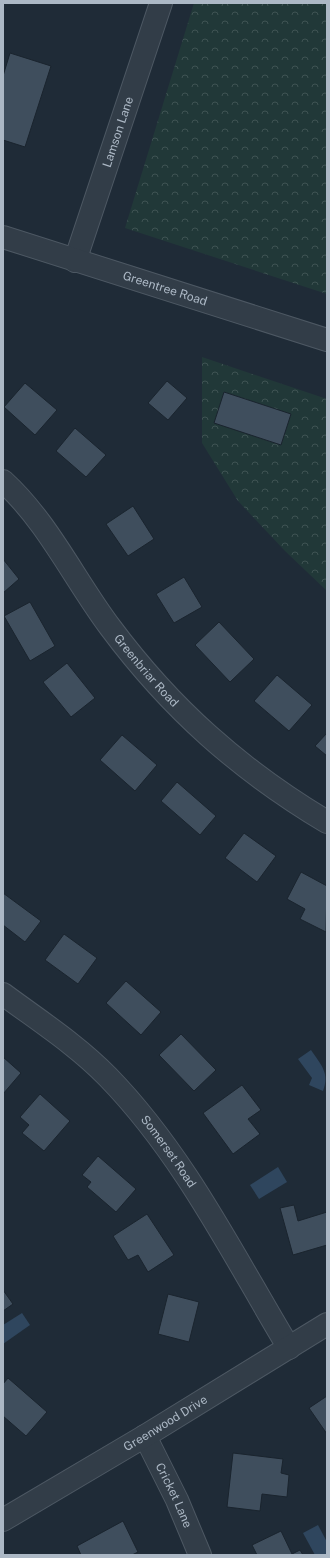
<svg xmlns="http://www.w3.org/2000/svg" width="330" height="1558" viewBox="0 0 330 1558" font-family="'Public Sans',sans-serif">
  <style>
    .forest { fill: url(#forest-crowns) }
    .water { fill: #2f465e }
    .building { fill: #3f4e5d; stroke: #1a242e }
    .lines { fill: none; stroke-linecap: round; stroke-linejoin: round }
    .minor-casing { stroke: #4d5863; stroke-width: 24 }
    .tertiary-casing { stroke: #4d5863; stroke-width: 24 }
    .minor { stroke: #323d48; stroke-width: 22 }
    .tertiary { stroke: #323d48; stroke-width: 22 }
    .labels { text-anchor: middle; stroke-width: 3; stroke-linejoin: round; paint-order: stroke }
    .street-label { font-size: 12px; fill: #acb8c5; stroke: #18222c }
  </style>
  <defs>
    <pattern id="forest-crowns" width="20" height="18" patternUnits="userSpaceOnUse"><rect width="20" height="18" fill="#213838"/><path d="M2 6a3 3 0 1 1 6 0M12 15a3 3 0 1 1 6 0" fill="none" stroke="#3f5353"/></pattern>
  </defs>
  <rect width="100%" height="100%" fill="#1f2b37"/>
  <g class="forest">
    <path d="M194,3H327V294L125,228Z"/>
    <path d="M202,357L327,399V591L285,551L238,501L202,443Z"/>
  </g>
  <g class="water">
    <path d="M311,1050C321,1065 330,1073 323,1091L309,1085L312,1078L298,1059Z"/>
    <path d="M278,1167L287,1182L259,1199L250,1185Z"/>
    <path d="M22,1313L30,1325L3,1344V1325Z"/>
    <path d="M318,1525L327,1542V1555H315L303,1533Z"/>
  </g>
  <g class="building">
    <path d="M10,53L51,66L25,147L3,140V76Z"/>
    <path d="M167,381L187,398L168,420L148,403Z"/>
    <path d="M25,383L57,410L35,435L4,407Z"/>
    <path d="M224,392L291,414L281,445L214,423Z"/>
    <path d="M75,428L106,455L86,477L56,451Z"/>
    <path d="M133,506L154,539L128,556L106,524Z"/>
    <path d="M3,559L19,579L3,593Z"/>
    <path d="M184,577L202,607L174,623L156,594Z"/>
    <path d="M30,602L55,646L30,661L4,616Z"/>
    <path d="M219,622L254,659L230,682L195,645Z"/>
    <path d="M67,663L95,698L71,717L43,682Z"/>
    <path d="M277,675L312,705L289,731L254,701Z"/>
    <path d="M327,733V756L315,746Z"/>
    <path d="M122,735L157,765L135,791L100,760Z"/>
    <path d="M177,782L216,816L200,835L161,801Z"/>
    <path d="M244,833L276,856L257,882L225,858Z"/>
    <path d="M301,872L327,886L326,932L300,919L305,909L287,899Z"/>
    <path d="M3,893L41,921L25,942L3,925Z"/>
    <path d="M64,934L97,958L78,984L45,960Z"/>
    <path d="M126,981L161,1012L141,1035L106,1003Z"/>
    <path d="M181,1034L216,1070L194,1091L159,1055Z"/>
    <path d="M3,1057L21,1073L3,1094Z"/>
    <path d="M242,1085L261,1110L248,1119L260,1134L233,1154L203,1113Z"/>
    <path d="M40,1094L70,1121L44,1151L22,1133L29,1125L20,1117Z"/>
    <path d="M98,1156L136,1189L116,1212L87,1187L91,1182L82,1175Z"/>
    <path d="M294,1205L298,1221L327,1212V1245L293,1255L280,1208Z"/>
    <path d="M147,1214L174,1255L148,1272L138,1255L128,1260L113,1236Z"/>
    <path d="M3,1290L13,1304L3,1311Z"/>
    <path d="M168,1294L199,1302L189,1342L158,1334Z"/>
    <path d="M8,1378L47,1412L26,1436L3,1416V1384Z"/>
    <path d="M327,1396V1434L309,1408Z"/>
    <path d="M233,1453L283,1459L281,1473L289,1475L287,1497L262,1494L260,1511L227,1507Z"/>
    <path d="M123,1521L138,1552L132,1555H81L77,1546Z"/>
    <path d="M281,1531L292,1554L300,1550L303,1555H257L252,1545Z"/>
  </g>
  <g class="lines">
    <defs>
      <g id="minor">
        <path id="s1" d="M75,261L161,3"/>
        <path id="s2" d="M3,481C48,522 74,579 110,627C171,709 240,770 327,822"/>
        <path id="s3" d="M3,994C38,1020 77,1045 108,1077C184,1155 233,1255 289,1348"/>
        <path id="s4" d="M145,1436L177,1500L200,1555"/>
        <path id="s5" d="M3,1520L145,1436L327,1324"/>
      </g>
      <g id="tertiary">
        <path id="s6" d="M3,237L327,340"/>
      </g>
    </defs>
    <use href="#minor" class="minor-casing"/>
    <use href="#tertiary" class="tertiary-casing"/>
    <use href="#minor" class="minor"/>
    <use href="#tertiary" class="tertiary"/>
  </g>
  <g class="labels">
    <g class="street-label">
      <text dy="4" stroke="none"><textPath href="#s1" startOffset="136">Lamson Lane</textPath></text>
      <text dy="4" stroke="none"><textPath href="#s6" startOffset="170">Greentree Road</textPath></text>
      <text dy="4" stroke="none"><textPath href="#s2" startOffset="238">Greenbriar Road</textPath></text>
      <text dy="4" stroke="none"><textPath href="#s3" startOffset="230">Somerset Road</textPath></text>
      <text dy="4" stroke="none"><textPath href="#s5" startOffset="189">Greenwood Drive</textPath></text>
      <text dy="4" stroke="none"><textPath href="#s4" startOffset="66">Cricket Lane</textPath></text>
    </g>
  </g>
  <rect width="330" height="1558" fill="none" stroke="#acb8c5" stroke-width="8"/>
</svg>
